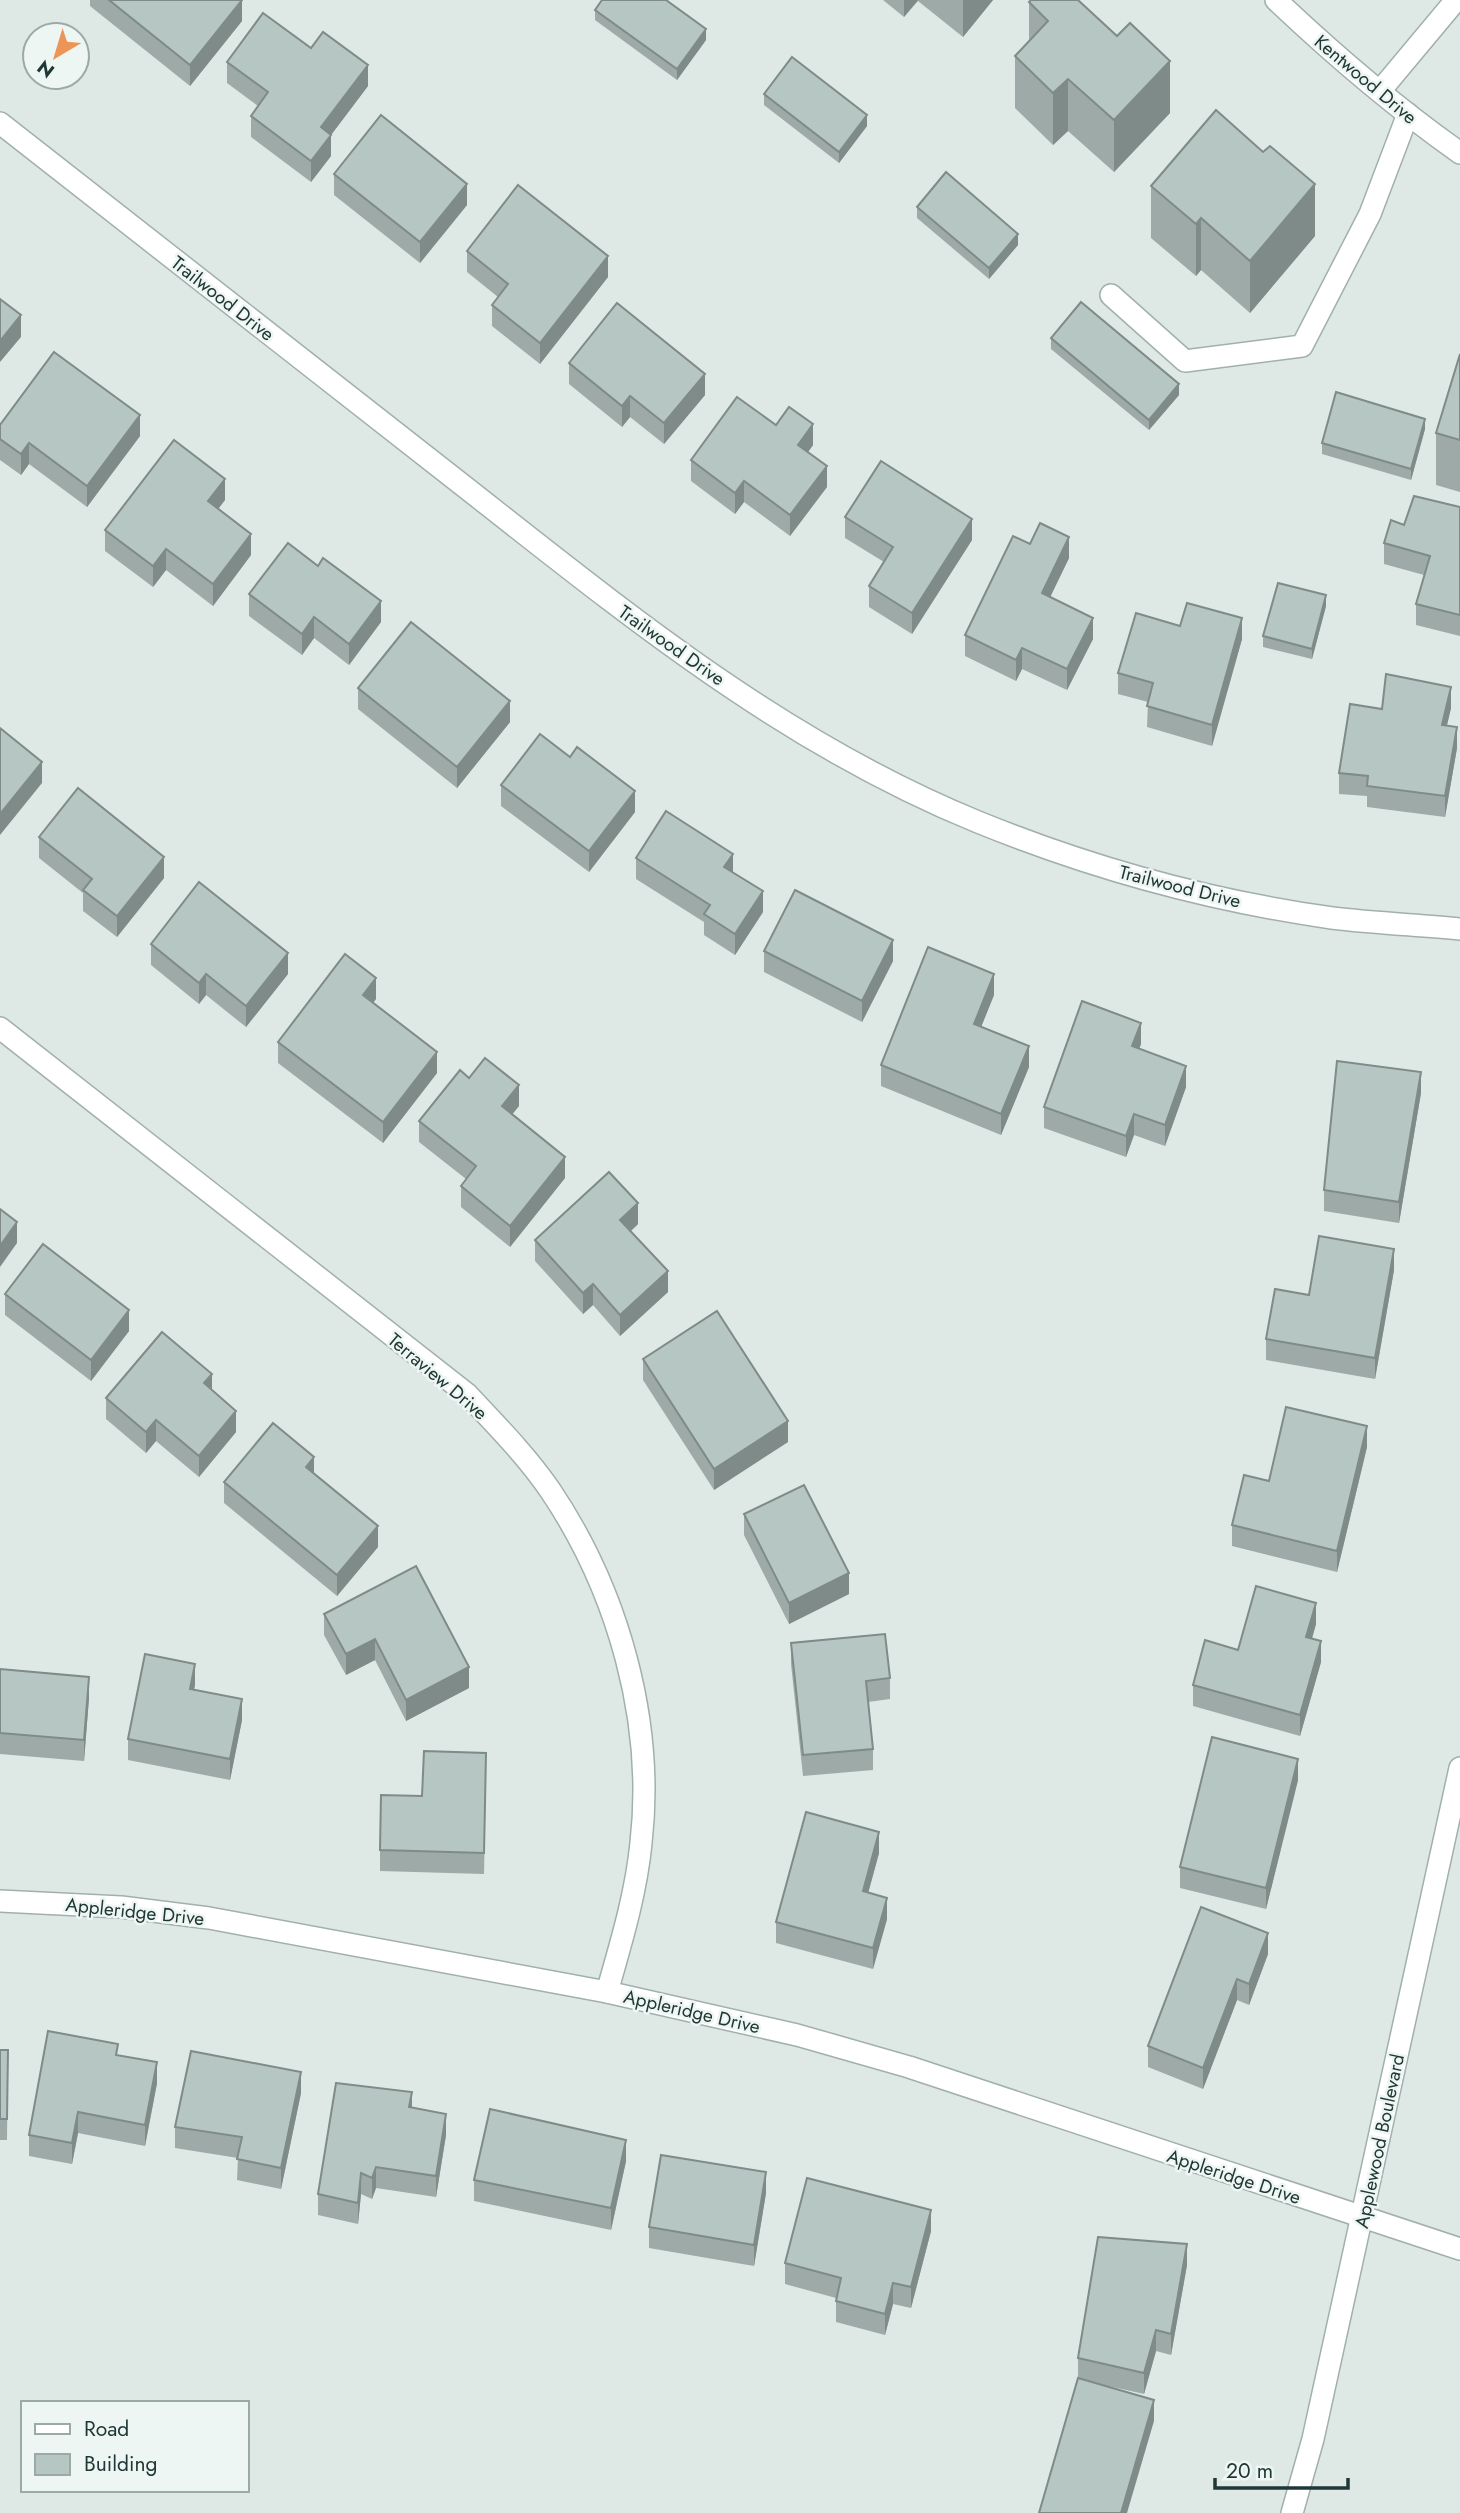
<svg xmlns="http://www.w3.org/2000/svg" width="1460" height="2513" viewBox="0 0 1460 2513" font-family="Jost,sans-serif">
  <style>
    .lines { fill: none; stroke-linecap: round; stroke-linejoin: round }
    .lane-casing { stroke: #a1b0ad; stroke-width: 24 }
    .street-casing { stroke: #a1b0ad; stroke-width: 24 }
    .lane { stroke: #fff; stroke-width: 21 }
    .street { stroke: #fff; stroke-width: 21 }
    .wall { fill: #9daaa7 }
    .shaded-wall { fill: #7f8b88 }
    .building { fill: #b6c6c2; stroke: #7f8b88; stroke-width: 2 }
    .labels { text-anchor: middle; stroke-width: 5; stroke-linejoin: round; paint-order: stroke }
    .street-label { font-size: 19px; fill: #203835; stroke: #eef6f3 }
  </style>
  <rect width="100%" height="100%" fill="#dee9e6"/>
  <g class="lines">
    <defs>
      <g id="lane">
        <path d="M1380,91L1456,0"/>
        <path d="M1111,295L1185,361L1302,346L1370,214L1408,114"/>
      </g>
      <g id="street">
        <path d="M1276,0C1334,55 1395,107 1460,153"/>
        <path d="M0,123C155,244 310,366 465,487C628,615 784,743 978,822C1091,868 1211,901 1332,918C1374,923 1418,925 1460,929"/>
        <path d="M0,1028L467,1394C496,1425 526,1455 550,1490C618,1591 655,1721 641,1843C636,1894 621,1943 607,1992"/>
        <path d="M0,1901L121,1907L209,1918L607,1992L797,2035L909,2067L1460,2249"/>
        <path d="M1292,2513L1313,2439L1460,1768"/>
      </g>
    </defs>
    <use href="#lane" class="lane-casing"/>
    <use href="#street" class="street-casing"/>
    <use href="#lane" class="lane"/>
    <use href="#street" class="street"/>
  </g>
  <g class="wall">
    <path d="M90,0H242V21L190,86L90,6Z"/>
    <path d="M883,0H993L963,37L918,1L904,17Z"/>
    <path d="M1029,2L1170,113L1114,172L1068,131L1053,145L1015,108V56L1029,41Z"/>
    <path d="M595,10L706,40L677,80L595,20Z"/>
    <path d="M311,48L368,86L331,135V156L311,182L251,137V116L258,106L227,83V62Z"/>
    <path d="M764,94L867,126L839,163L764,105Z"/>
    <path d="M334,174L467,205L420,263L334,195Z"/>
    <path d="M1151,186L1315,236L1250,313L1201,270L1196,276L1151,238Z"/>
    <path d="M917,207L1018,245L989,279L917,218Z"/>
    <path d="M467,251L608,277L540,364L492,326V305L498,297L467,272Z"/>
    <path d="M1051,338L1179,395L1149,430L1051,349Z"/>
    <path d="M1460,354V492L1436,485V433Z"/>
    <path d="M569,363L705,395L664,444L630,417L622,427L569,384Z"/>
    <path d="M0,425L140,436L87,507L29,464L21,475L0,460Z"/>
    <path d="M776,425L813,445L808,452L827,487L790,536L744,502L735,514L691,481V460Z"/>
    <path d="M1425,429L1411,480L1322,454V443Z"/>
    <path d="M225,500L218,509L251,555L213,606L166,570L153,587L105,551V530Z"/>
    <path d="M1460,507V636L1416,625V604L1424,575L1384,564V543L1404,525Z"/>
    <path d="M845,517L972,540L912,634L869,607V586L884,562L845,538Z"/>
    <path d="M1030,544L1069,558L1050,597L1093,639L1067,690L1022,669L1016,681L965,656V635Z"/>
    <path d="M249,594L381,622L349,665L314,638L302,655L249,616Z"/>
    <path d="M1326,606L1312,659L1263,647V636Z"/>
    <path d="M1180,626L1242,639L1212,746L1147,727L1148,702L1118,694V673Z"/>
    <path d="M358,688L510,722L457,788L358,709Z"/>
    <path d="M1451,708L1447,725L1457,748L1445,817L1367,807V796L1339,794V773L1382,709Z"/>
    <path d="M570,757L635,812L589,872L501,806V785Z"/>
    <path d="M39,837L164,878L117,937L83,911V893L39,858Z"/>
    <path d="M636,858L733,872L763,912L735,955L704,935V922L636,879Z"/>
    <path d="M151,944L288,974L246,1027L206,995L199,1004L151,965Z"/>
    <path d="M764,951L893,961L862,1022L764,972Z"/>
    <path d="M994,995L981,1026L1029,1067L1001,1135L881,1086V1065Z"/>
    <path d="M376,999L373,1003L437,1073L383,1143L278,1063V1042Z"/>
    <path d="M1141,1044L1139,1049L1186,1087L1165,1146L1134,1135L1126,1157L1044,1128V1107Z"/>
    <path d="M469,1078L519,1106L512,1114L565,1178L510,1247L461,1207V1186L466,1179L419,1142V1121Z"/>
    <path d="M1421,1093L1399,1223L1324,1211V1190Z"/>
    <path d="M638,1224L631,1231L668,1292L620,1336L593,1305L583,1314L535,1261V1240Z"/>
    <path d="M1394,1270L1375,1379L1266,1360V1339L1309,1295Z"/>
    <path d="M5,1294L129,1331L91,1381L5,1315Z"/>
    <path d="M643,1359L788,1442L714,1490L643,1380Z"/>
    <path d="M212,1390L236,1432L199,1477L156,1441L146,1453L106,1419V1398Z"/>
    <path d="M1367,1447L1337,1572L1232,1546V1525L1269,1481Z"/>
    <path d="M224,1482L378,1547L337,1596L224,1503Z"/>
    <path d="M744,1514L849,1594L789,1624L744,1535Z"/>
    <path d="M324,1614L469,1688L406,1721L375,1660L346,1675L324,1635Z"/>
    <path d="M1316,1624L1312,1639L1321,1662L1300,1736L1193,1706V1685L1238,1650Z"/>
    <path d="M791,1643L890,1678V1699L868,1702L873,1749V1770L803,1776L791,1664Z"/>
    <path d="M0,1669L89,1698L84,1761L0,1754Z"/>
    <path d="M195,1685L194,1689L242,1720L230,1780L128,1760V1739Z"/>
    <path d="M486,1774L484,1874L380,1871V1850L422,1796Z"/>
    <path d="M1298,1780L1266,1909L1180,1888V1867Z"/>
    <path d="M879,1853L868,1893L887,1919L873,1969L776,1943V1922Z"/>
    <path d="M1268,1954L1249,2005L1237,2000L1203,2089L1148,2067V2046Z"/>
    <path d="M0,2050H8L7,2140H0Z"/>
    <path d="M118,2055L157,2083L145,2146L78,2133L72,2164L29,2156V2135Z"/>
    <path d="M301,2093L281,2189L237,2180L238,2158L175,2148V2127Z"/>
    <path d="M412,2107L446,2135L436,2197L376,2188L372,2199L361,2194L358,2224L318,2215V2194Z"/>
    <path d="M626,2161L611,2230L474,2201V2180Z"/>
    <path d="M766,2193L754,2266L649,2248V2227Z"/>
    <path d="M931,2231L911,2308L893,2304L885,2335L836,2322V2298L785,2284V2263Z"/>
    <path d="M1187,2265L1171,2355L1156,2351L1144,2394L1095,2383L1154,2421L1078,2379V2358Z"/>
  </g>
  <g class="shaded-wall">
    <path d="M242,0V21L190,86V65Z"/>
    <path d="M904,0H918L904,17Z"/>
    <path d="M963,0H993L963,37Z"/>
    <path d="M706,29V40L677,80V69Z"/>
    <path d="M1170,61V113L1114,172V120Z"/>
    <path d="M368,65V86L331,135V156L311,182V161L321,127Z"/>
    <path d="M1068,79V131L1053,145V93Z"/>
    <path d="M867,115V126L839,163V152Z"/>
    <path d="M467,184V205L420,263V242Z"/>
    <path d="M1315,184V236L1250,313V261Z"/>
    <path d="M1201,218V270L1196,276V224Z"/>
    <path d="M1018,234V245L989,279V268Z"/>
    <path d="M608,256V277L540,364V343Z"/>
    <path d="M21,315V337L0,362V341Z"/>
    <path d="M705,374V395L664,444V423Z"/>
    <path d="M1179,384V395L1149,430V420Z"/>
    <path d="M630,396V417L622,427V406Z"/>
    <path d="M140,415V436L87,507V486Z"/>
    <path d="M1425,419V429L1411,480V469Z"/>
    <path d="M813,424V445L798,466V445Z"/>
    <path d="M29,443V464L21,475V454Z"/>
    <path d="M827,466V487L790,536V515Z"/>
    <path d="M225,479V500L208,522V501Z"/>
    <path d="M744,481V502L735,514V493Z"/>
    <path d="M972,519V540L912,634V613Z"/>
    <path d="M251,534V555L213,606V584Z"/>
    <path d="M1069,537V558L1042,614V593Z"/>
    <path d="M166,549V570L153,587V566Z"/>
    <path d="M1326,595V606L1312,659V649Z"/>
    <path d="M381,601V622L349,665V644Z"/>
    <path d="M314,617V638L302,655V634Z"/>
    <path d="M1093,618V639L1067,690V669Z"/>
    <path d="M1242,618V639L1212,746V725Z"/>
    <path d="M1022,648V669L1016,681V660Z"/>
    <path d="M1451,687V708L1442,746V725Z"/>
    <path d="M510,701V722L457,788V767Z"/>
    <path d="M1457,727V748L1445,817V796Z"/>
    <path d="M42,762V783L0,835V814Z"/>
    <path d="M635,791V812L589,872V851Z"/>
    <path d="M733,854V875L724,867Z"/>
    <path d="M164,857V878L117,937V916Z"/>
    <path d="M763,891V912L735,955V934Z"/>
    <path d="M893,940V961L862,1022V1001Z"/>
    <path d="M288,953V974L246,1027V1006Z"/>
    <path d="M206,974V995L199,1004V983Z"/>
    <path d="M994,974V995L974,1045V1024Z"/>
    <path d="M376,978V999L363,1016V995Z"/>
    <path d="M1141,1023V1044L1132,1067V1046Z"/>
    <path d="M1029,1046V1067L1001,1135V1114Z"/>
    <path d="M437,1052V1073L383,1143V1122Z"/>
    <path d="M1186,1066V1087L1165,1146V1125Z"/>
    <path d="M1421,1072V1093L1399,1223V1202Z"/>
    <path d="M519,1085V1106L502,1127V1106Z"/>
    <path d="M1134,1114V1135L1126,1157V1136Z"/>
    <path d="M565,1157V1178L510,1247V1226Z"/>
    <path d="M638,1203V1224L620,1241V1220Z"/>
    <path d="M17,1222V1243L0,1267V1246Z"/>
    <path d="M1394,1249V1270L1375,1379V1358Z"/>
    <path d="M668,1271V1292L620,1336V1315Z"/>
    <path d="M593,1284V1305L583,1314V1293Z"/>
    <path d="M129,1310V1331L91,1381V1360Z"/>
    <path d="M212,1374V1395L204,1383Z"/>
    <path d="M236,1411V1432L199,1477V1456Z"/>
    <path d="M156,1420V1441L146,1453V1432Z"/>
    <path d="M788,1421V1442L714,1490V1469Z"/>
    <path d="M1367,1426V1447L1337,1572V1551Z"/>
    <path d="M314,1457V1478L306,1467Z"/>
    <path d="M378,1526V1547L337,1596V1575Z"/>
    <path d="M849,1573V1594L789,1624V1603Z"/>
    <path d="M1316,1603V1624L1306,1658V1637Z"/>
    <path d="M375,1639V1660L346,1675V1654Z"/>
    <path d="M1321,1641V1662L1300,1736V1715Z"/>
    <path d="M195,1664V1685L190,1710V1689Z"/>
    <path d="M469,1667V1688L406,1721V1700Z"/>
    <path d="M89,1677V1698L84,1761V1740Z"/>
    <path d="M242,1699V1720L230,1780V1759Z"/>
    <path d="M1298,1759V1780L1266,1909V1888Z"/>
    <path d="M879,1832V1853L863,1912V1891Z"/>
    <path d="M887,1898V1919L873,1969V1948Z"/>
    <path d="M1268,1933V1954L1249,2005V1984Z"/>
    <path d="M1237,1979V2000L1203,2089V2068Z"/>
    <path d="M157,2062V2083L145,2146V2125Z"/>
    <path d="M301,2072V2093L281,2189V2168Z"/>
    <path d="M412,2092V2114L409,2107Z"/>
    <path d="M78,2112V2133L72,2164V2143Z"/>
    <path d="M446,2114V2135L436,2197V2176Z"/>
    <path d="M626,2140V2161L611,2230V2208Z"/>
    <path d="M376,2167V2188L372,2199V2178Z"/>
    <path d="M766,2172V2193L754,2266V2245Z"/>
    <path d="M361,2173V2194L358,2224V2203Z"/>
    <path d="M931,2210V2231L911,2308V2287Z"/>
    <path d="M1187,2244V2265L1171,2355V2334Z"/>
    <path d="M893,2283V2304L885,2335V2314Z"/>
    <path d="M1156,2330V2351L1144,2394V2373Z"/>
    <path d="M1154,2400V2421L1127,2513H1121Z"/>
  </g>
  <g class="building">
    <path d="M109,0H242L190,65Z"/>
    <path d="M602,0H666L706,29L677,69L595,10Z"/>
    <path d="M1031,0H1078L1117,36L1130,23L1170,61L1114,120L1068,79L1053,93L1015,56L1048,21L1029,2Z"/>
    <path d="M263,13L311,48L323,32L368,65L321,127L331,135L311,161L251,116L268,92L227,62Z"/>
    <path d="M792,57L867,115L839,152L764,94Z"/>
    <path d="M1216,110L1263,152L1270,146L1315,184L1250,261L1201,218L1196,224L1151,186Z"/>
    <path d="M381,115L467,184L420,242L334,174Z"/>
    <path d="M946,172L1018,234L989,268L917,207Z"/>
    <path d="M518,185L608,256L540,343L492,305L508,284L467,251Z"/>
    <path d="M0,299L21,315L0,341Z"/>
    <path d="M1081,302L1179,384L1149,420L1051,338Z"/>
    <path d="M617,303L705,374L664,423L630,396L622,406L569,363Z"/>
    <path d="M54,352L140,415L87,486L29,443L21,454L0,439V425Z"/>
    <path d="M1460,354V440L1436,433Z"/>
    <path d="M1336,392L1425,419L1411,469L1322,443Z"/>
    <path d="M737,397L776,425L789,407L813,424L798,445L827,466L790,515L744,481L735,493L691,460Z"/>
    <path d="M174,440L225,479L208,501L251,534L213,584L166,549L153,566L105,530Z"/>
    <path d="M881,461L972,519L912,613L869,586L893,547L845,517Z"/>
    <path d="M1414,496L1460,507V615L1416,604L1430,556L1384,543L1391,520L1404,525Z"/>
    <path d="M1040,523L1069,537L1042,593L1093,618L1067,669L1022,648L1016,660L965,635L1013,536L1030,544Z"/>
    <path d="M288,543L318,566L323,558L381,601L349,644L314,617L302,634L249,594Z"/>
    <path d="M1278,583L1326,595L1312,649L1263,636Z"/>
    <path d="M1187,603L1242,618L1212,725L1147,706L1153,683L1118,673L1136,613L1180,626Z"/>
    <path d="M411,622L510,701L457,767L358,688Z"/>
    <path d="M1386,674L1451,687L1442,725L1457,727L1445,796L1367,786L1368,776L1339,773L1350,704L1382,709Z"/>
    <path d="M0,728L42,762L0,814Z"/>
    <path d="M540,734L570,757L577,747L635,791L589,851L501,785Z"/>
    <path d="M78,788L164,857L117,916L83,890L92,879L39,837Z"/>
    <path d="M666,811L733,854L724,867L763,891L735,934L704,914L710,905L636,858Z"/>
    <path d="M199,882L288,953L246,1006L206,974L199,983L151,944Z"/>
    <path d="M795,890L893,940L862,1001L764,951Z"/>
    <path d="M928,947L994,974L974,1024L1029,1046L1001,1114L881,1065Z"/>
    <path d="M345,954L376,978L363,995L437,1052L383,1122L278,1042Z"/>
    <path d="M1082,1001L1141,1023L1132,1046L1186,1066L1165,1125L1134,1114L1126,1136L1044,1107Z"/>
    <path d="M485,1058L519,1085L502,1106L565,1157L510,1226L461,1186L476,1166L419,1121L460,1070L469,1078Z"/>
    <path d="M1337,1061L1421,1072L1399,1202L1324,1190Z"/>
    <path d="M609,1172L638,1203L620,1220L668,1271L620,1315L593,1284L583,1293L535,1240Z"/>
    <path d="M0,1209L17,1222L0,1246Z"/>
    <path d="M1319,1236L1394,1249L1375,1358L1266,1339L1275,1289L1309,1295Z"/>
    <path d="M43,1244L129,1310L91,1360L5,1294Z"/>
    <path d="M717,1311L788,1421L714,1469L643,1359Z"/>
    <path d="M162,1332L212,1374L204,1383L236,1411L199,1456L156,1420L146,1432L106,1398Z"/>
    <path d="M1286,1407L1367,1426L1337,1551L1232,1525L1244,1475L1269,1481Z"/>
    <path d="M273,1423L314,1457L306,1467L378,1526L337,1575L224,1482Z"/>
    <path d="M804,1485L849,1573L789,1603L744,1514Z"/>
    <path d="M416,1566L469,1667L406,1700L375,1639L346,1654L324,1614Z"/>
    <path d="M1256,1586L1316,1603L1306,1637L1321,1641L1300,1715L1193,1685L1205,1640L1238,1650Z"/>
    <path d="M885,1634L890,1678L866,1681L873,1749L803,1755L791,1643Z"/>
    <path d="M145,1654L195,1664L190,1689L242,1699L230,1759L128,1739Z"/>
    <path d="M0,1669L89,1677L84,1740L0,1733Z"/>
    <path d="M1212,1737L1298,1759L1266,1888L1180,1867Z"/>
    <path d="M424,1751L486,1753L484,1853L380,1850L381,1795L422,1796Z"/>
    <path d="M806,1812L879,1832L863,1891L887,1898L873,1948L776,1922Z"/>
    <path d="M1201,1907L1268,1933L1249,1984L1237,1979L1203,2068L1148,2046Z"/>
    <path d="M48,2031L118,2044L116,2055L157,2062L145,2125L78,2112L72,2143L29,2135Z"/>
    <path d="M0,2050H8L7,2119H0Z"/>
    <path d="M191,2051L301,2072L281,2168L237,2159L242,2137L175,2127Z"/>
    <path d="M336,2083L412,2092L409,2107L446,2114L436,2176L376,2167L372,2178L361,2173L358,2203L318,2194Z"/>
    <path d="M490,2109L626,2140L611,2208L474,2180Z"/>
    <path d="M661,2155L766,2172L754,2245L649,2227Z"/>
    <path d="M807,2178L931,2210L911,2287L893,2283L885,2314L836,2301L841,2278L785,2263Z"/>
    <path d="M1098,2237L1187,2244L1171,2334L1156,2330L1144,2373L1078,2358Z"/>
    <path d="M1078,2378L1154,2400L1121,2513H1039Z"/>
  </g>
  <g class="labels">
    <g class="street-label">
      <text transform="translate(1366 79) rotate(40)" y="7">Kentwood Drive</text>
      <text transform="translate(223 298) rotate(38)" y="7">Trailwood Drive</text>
      <text transform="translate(672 645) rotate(35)" y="7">Trailwood Drive</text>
      <text transform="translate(1180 886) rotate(14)" y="7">Trailwood Drive</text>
      <text transform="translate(438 1376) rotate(40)" y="7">Terraview Drive</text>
      <text transform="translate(135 1911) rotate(6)" y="7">Appleridge Drive</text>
      <text transform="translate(692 2011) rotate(13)" y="7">Appleridge Drive</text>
      <text transform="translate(1379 2141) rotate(-78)" y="7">Applewood Boulevard</text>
      <text transform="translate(1234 2176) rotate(18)" y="7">Appleridge Drive</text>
    </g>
  </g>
  <rect x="21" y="2401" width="228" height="91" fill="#eef6f3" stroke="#9caaa7" stroke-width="2"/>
  <rect x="35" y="2424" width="35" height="10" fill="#ffffff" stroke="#9caaa7" stroke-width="2"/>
  <text x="84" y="2436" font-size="21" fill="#203835">Road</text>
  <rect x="35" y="2454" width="35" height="21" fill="#b6c6c2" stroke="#9caaa7" stroke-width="2"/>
  <text x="84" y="2471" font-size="21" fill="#203835">Building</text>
  <g transform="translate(56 56) rotate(218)"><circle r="33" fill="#eef6f3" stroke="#9caaa7" stroke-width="2"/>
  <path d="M0-5L12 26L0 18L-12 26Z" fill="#ed9457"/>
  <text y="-10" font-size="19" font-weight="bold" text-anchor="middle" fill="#203835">N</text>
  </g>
  <path d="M1215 2478v10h133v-10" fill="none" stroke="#203835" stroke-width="3.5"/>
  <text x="1226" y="2478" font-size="21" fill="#203835" stroke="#eef6f3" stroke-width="5" paint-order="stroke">20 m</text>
</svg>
